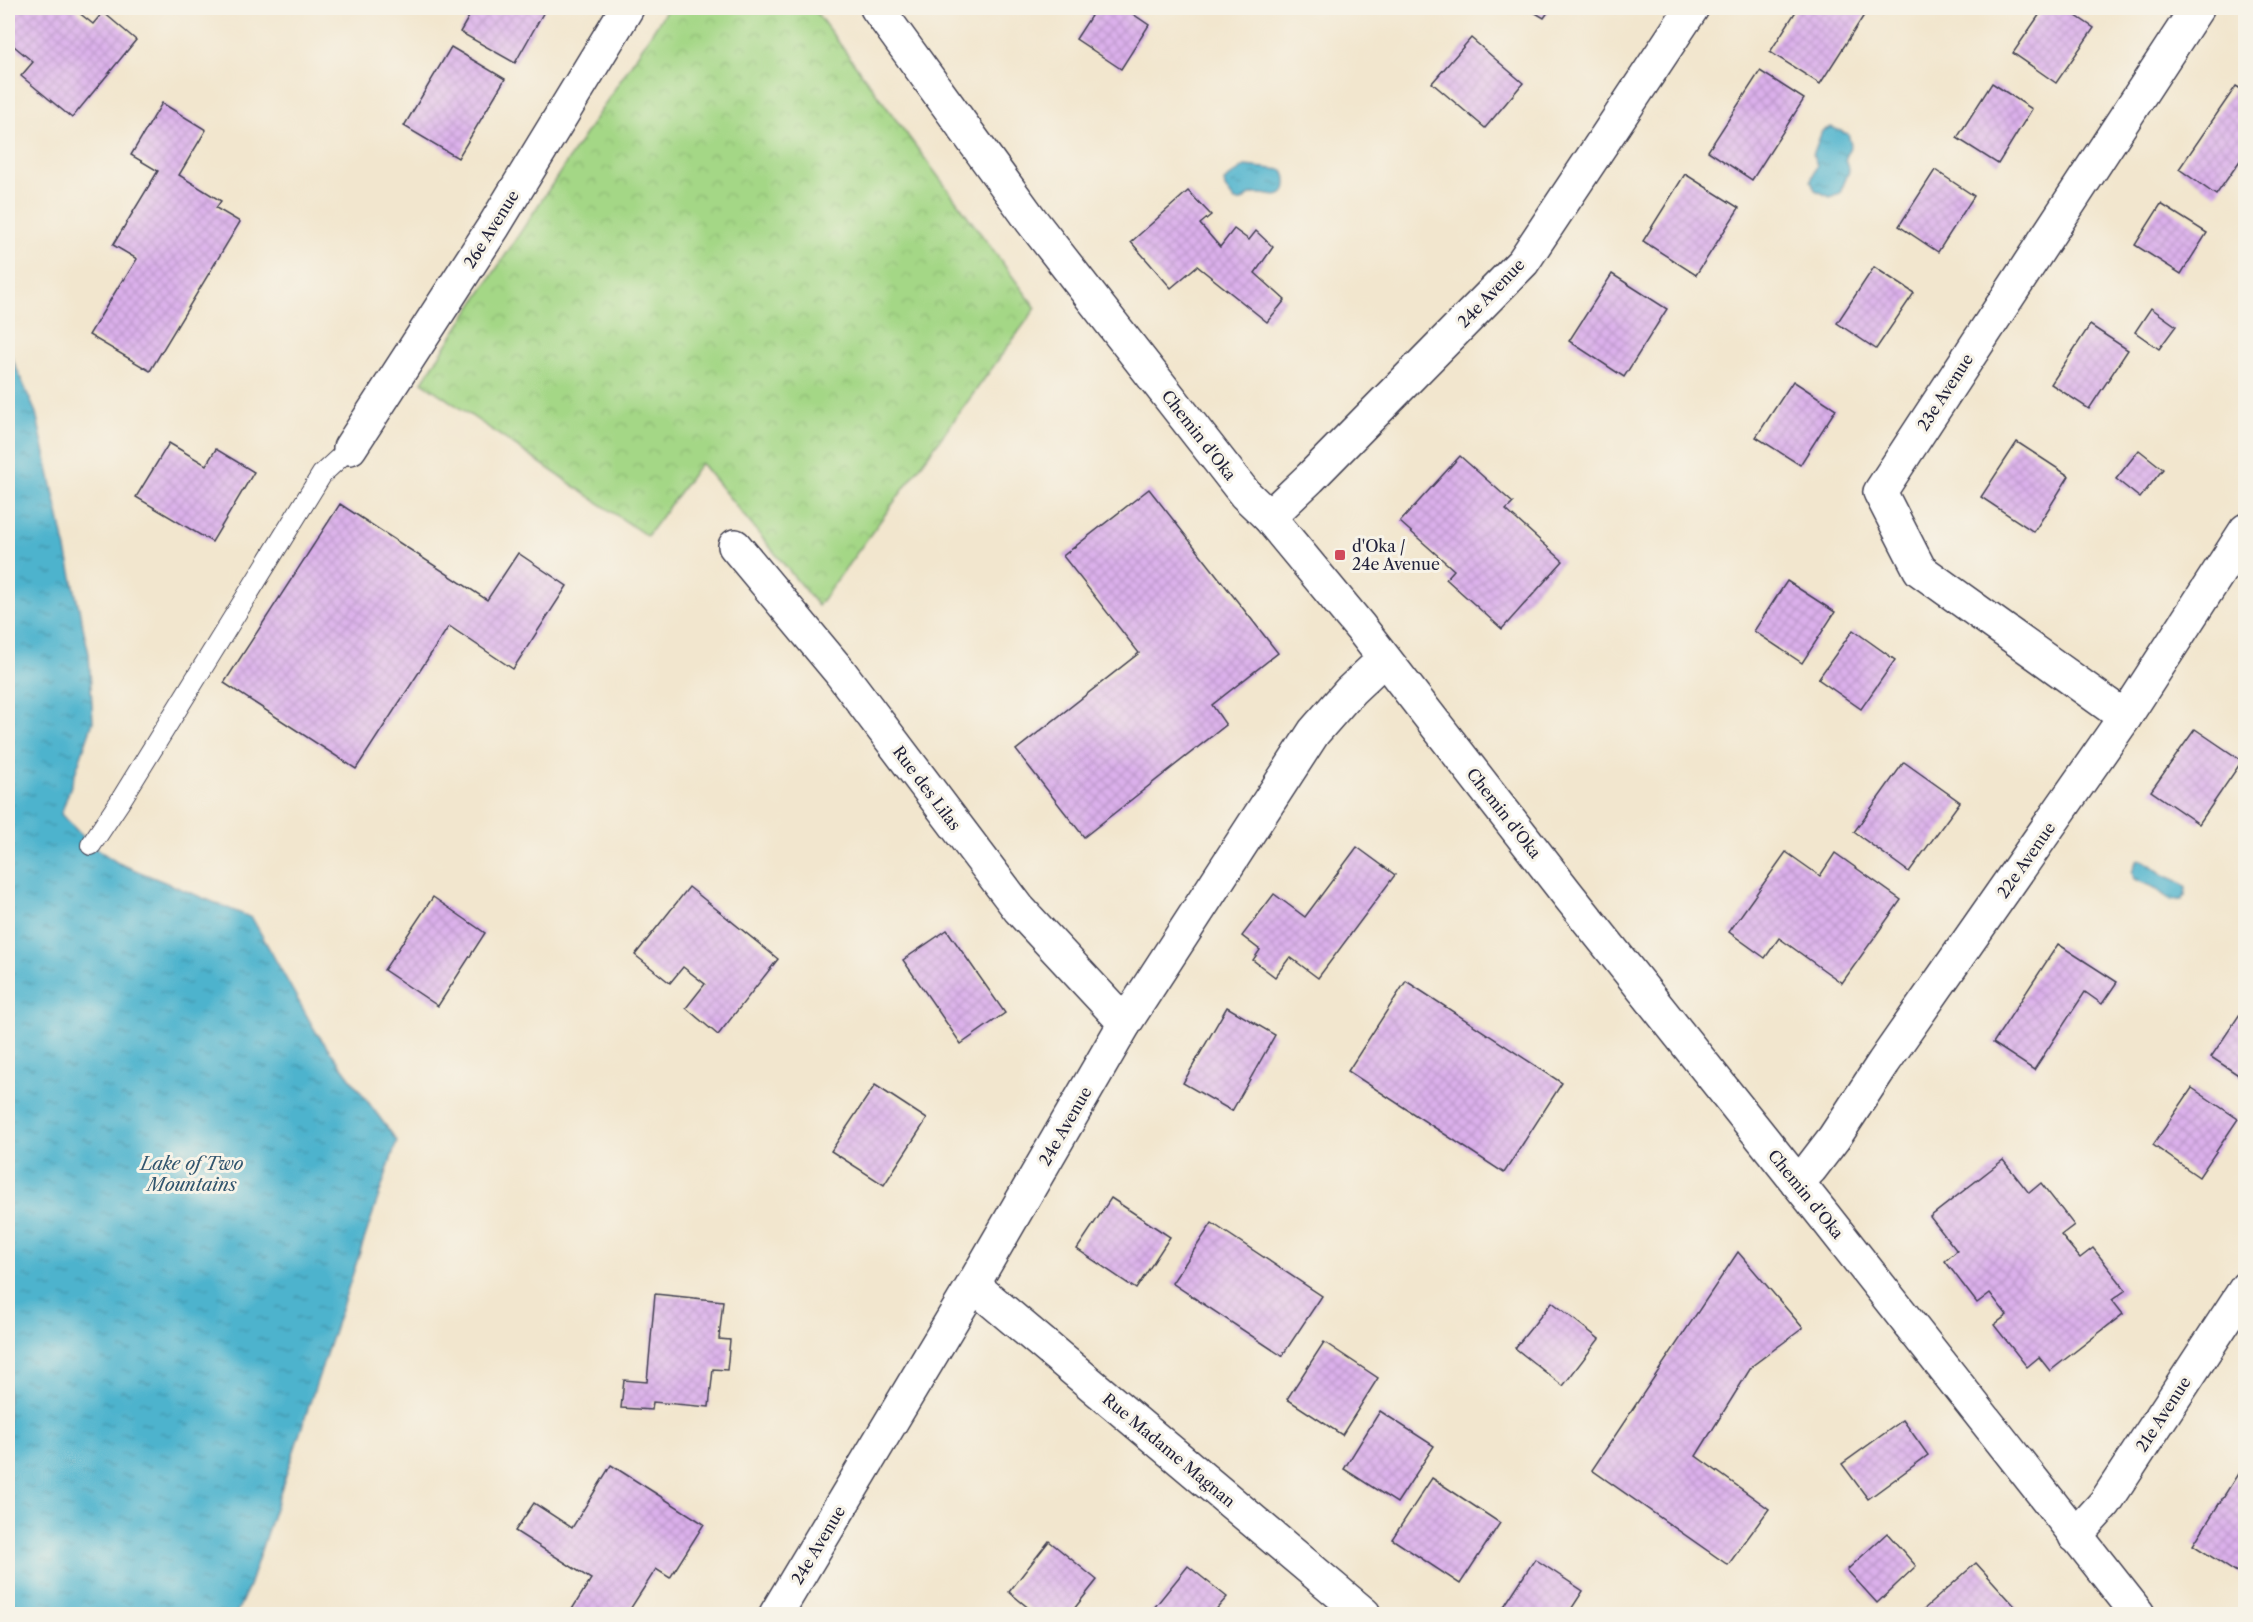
<svg xmlns="http://www.w3.org/2000/svg" width="2253" height="1622" viewBox="0 0 2253 1622" font-family="'Libre Caslon Text',serif">
  <style>
    .park { fill: url(#park-crowns); stroke: #637c60; stroke-width: 1.5 }
    .water { fill: url(#water-ripples); stroke: #386a84; stroke-width: 1.5 }
    .building { fill: url(#building-cross-hatch) }
    .lines { fill: none; stroke-linecap: round; stroke-linejoin: round }
    .service-casing { stroke: #413f51; stroke-width: 22 }
    .minor-casing { stroke: #413f51; stroke-width: 36 }
    .secondary-casing { stroke: #413f51; stroke-width: 36 }
    .service { stroke: #fff; stroke-width: 20 }
    .minor { stroke: #fff; stroke-width: 33 }
    .secondary { stroke: #fff; stroke-width: 33 }
    .poi-dot { fill: #d1495b; stroke: #f7f3e8; stroke-width: 2 }
    .labels { text-anchor: middle; stroke-width: 6; stroke-linejoin: round; paint-order: stroke }
    .street-label { font-size: 16px; fill: #22223b; stroke: #f7f3e8 }
    .poi-label { font-size: 16px; fill: #22223b; stroke: #f7f3e8; text-anchor: start }
    .water-label { font-size: 18px; font-style: italic; fill: #31556e; stroke: #f7f3e8 }
  </style>
  <defs>
    <pattern id="park-crowns" width="20" height="18" patternUnits="userSpaceOnUse" patternTransform="scale(1.5)"><rect width="20" height="18" fill="#a4d786"/><path d="M2 6a3 3 0 1 1 6 0M12 15a3 3 0 1 1 6 0" fill="none" stroke="#8db875"/></pattern>
    <pattern id="water-ripples" width="26" height="14" patternUnits="userSpaceOnUse" patternTransform="scale(1.5)"><rect width="26" height="14" fill="#4eb3cd"/><path d="M2 4q2-2 4 0t4 0M15 11q2-2 4 0t4 0" fill="none" stroke="#4091a8"/></pattern>
    <pattern id="building-cross-hatch" width="8" height="8" patternUnits="userSpaceOnUse" patternTransform="scale(1.5)"><rect width="8" height="8" fill="#dbb0eb"/><path d="M0 0l8 8M0 8l8-8" fill="none" stroke="#bc97ca"/></pattern>
  </defs>
  <rect width="100%" height="100%" fill="#f7f3e8"/>
  <filter id="ink" filterUnits="userSpaceOnUse"><feTurbulence type="fractalNoise" baseFrequency=".0167" numOctaves="2"/><feDisplacementMap in="SourceGraphic" scale="12" xChannelSelector="R" yChannelSelector="G"/><feConvolveMatrix kernelMatrix="1 2 1 2 8 2 1 2 1" color-interpolation-filters="sRGB"/></filter>
  <filter id="wash" filterUnits="userSpaceOnUse"><feTurbulence type="fractalNoise" baseFrequency=".008" numOctaves="4" result="noise"/><feDisplacementMap in="SourceGraphic" scale="24" xChannelSelector="R" yChannelSelector="G"/><feGaussianBlur stdDeviation="1.35" result="paint"/><feColorMatrix in="noise" values="0 0 0 0 0 0 0 0 0 0 0 0 0 0 0 0 0 1.4 0 .05"/><feComposite in="paint" operator="in"/></filter>
  <g filter="url(#wash)">
    <rect width="100%" height="100%" fill="#f2e6ce"/>
    <path class="park" d="M668,8H813L1036,308L818,606L701,463L647,536L422,382Z"/>
    <g class="water">
      <path d="M1831,127L1848,134L1851,145L1845,160L1849,171L1840,193L1830,197L1815,190L1811,181L1817,165L1813,155L1822,131Z"/>
      <path d="M1245,166L1282,170C1286,175 1286,178 1286,184C1285,204 1268,192 1255,194C1249,194 1246,198 1242,201H1235L1225,188L1224,181Z"/>
      <path d="M8,349L36,413L89,654L93,722L61,814L91,845L118,863L252,918L316,1032L397,1141L249,1586L236,1614H8Z"/>
      <path d="M2142,860C2151,864 2156,870 2164,875C2172,879 2180,880 2186,888L2185,895L2182,900L2171,901L2155,888L2134,879L2132,872L2137,861Z"/>
    </g>
    <g id="blocks">
      <g class="building">
        <path d="M8,8H73L93,24L103,12L136,40L72,118L21,76L33,62L8,41Z"/>
        <path d="M474,8H546L515,63L460,32Z"/>
        <path d="M1080,8H1137L1133,14L1149,25L1121,69L1076,39L1091,16Z"/>
        <path d="M1527,8H1551L1544,18Z"/>
        <path d="M1798,8H1866L1868,9L1820,84L1770,52Z"/>
        <path d="M2044,8H2064L2094,28L2056,83L2013,53Z"/>
        <path d="M1471,38L1523,83L1485,128L1432,83Z"/>
        <path d="M451,47L505,79L458,158L404,126Z"/>
        <path d="M1760,71L1804,99L1752,180L1708,151Z"/>
        <path d="M1992,83L2032,109L1998,164L1957,138Z"/>
        <path d="M2236,86L2246,92V152L2216,195L2179,169Z"/>
        <path d="M162,103L206,130L179,175L221,201L216,208L240,222L150,371L89,335L123,279L124,280L137,259L113,245L158,171L131,155Z"/>
        <path d="M1935,170L1974,196L1938,252L1899,226Z"/>
        <path d="M1685,174L1739,208L1696,275L1643,241Z"/>
        <path d="M1188,191L1211,215L1200,224L1220,247L1234,229L1249,240L1256,231L1273,247L1255,273L1285,300L1267,322L1197,266L1171,288L1131,242Z"/>
        <path d="M2161,204L2207,233L2181,274L2135,245Z"/>
        <path d="M1874,267L1914,293L1876,349L1837,323Z"/>
        <path d="M1612,274L1667,309L1624,377L1569,341Z"/>
        <path d="M2151,308L2176,326L2159,349L2135,332Z"/>
        <path d="M2090,325L2128,350L2089,409L2051,384Z"/>
        <path d="M1793,381L1836,409L1800,465L1756,437Z"/>
        <path d="M2017,442L2069,476L2034,532L1981,497Z"/>
        <path d="M169,443L206,465L216,449L254,472L212,542L136,497Z"/>
        <path d="M2139,450L2163,469L2140,498L2116,479Z"/>
        <path d="M1460,456L1513,503L1506,510L1563,561L1502,629L1446,579L1454,570L1400,522Z"/>
        <path d="M1149,489L1278,653L1212,705L1226,725L1084,837L1016,750L1139,653L1063,556Z"/>
        <path d="M340,504L487,600L518,553L567,586L513,669L449,626L356,769L224,683Z"/>
        <path d="M1787,581L1835,612L1802,663L1754,631Z"/>
        <path d="M1853,630L1895,660L1861,709L1818,679Z"/>
        <path d="M2195,729L2242,761L2199,824L2151,791Z"/>
        <path d="M1904,762L1960,802L1909,872L1854,832Z"/>
        <path d="M1357,847L1395,875L1318,978L1290,957L1275,977L1253,960L1260,950L1242,936L1274,894L1305,917Z"/>
        <path d="M1786,852L1820,876L1835,853L1901,900L1842,983L1779,938L1765,958L1729,932Z"/>
        <path d="M689,887L778,959L718,1035L686,1008L705,984L683,967L670,983L635,955Z"/>
        <path d="M433,897L485,933L438,1006L384,970Z"/>
        <path d="M947,930L1005,1013L961,1044L903,960Z"/>
        <path d="M2058,944L2117,982L2102,1004L2085,992L2034,1070L1993,1043Z"/>
        <path d="M1406,981L1562,1083L1504,1173L1348,1071Z"/>
        <path d="M2246,1005V1080L2211,1057Z"/>
        <path d="M1227,1007L1275,1035L1232,1111L1183,1083Z"/>
        <path d="M875,1085L927,1119L884,1185L831,1151Z"/>
        <path d="M2192,1088L2238,1119L2199,1177L2153,1145Z"/>
        <path d="M2003,1160L2029,1193L2041,1183L2074,1225L2061,1235L2080,1258L2093,1248L2126,1290L2112,1300L2123,1314L2050,1371L2039,1357L2027,1367L1994,1325L2007,1315L1990,1293L1977,1303L1945,1261L1957,1251L1930,1217Z"/>
        <path d="M1111,1198L1170,1237L1136,1289L1077,1249Z"/>
        <path d="M1212,1223L1322,1296L1282,1356L1172,1283Z"/>
        <path d="M1738,1252L1803,1328L1752,1366L1696,1456L1769,1509L1728,1565L1592,1470Z"/>
        <path d="M655,1294L723,1301L719,1339L730,1340L727,1370L713,1369L709,1407L653,1402L652,1410L621,1408L624,1380L647,1382Z"/>
        <path d="M1552,1302L1599,1339L1563,1386L1515,1348Z"/>
        <path d="M1324,1342L1378,1378L1342,1435L1287,1399Z"/>
        <path d="M1380,1411L1434,1446L1397,1503L1344,1469Z"/>
        <path d="M1903,1420L1928,1455L1868,1499L1842,1464Z"/>
        <path d="M2246,1461V1579L2193,1545Z"/>
        <path d="M611,1465L704,1524L670,1578L656,1569L627,1614H569L591,1579L515,1531L534,1503L572,1528Z"/>
        <path d="M1432,1478L1500,1523L1460,1584L1392,1539Z"/>
        <path d="M1887,1533L1916,1566L1877,1603L1847,1570Z"/>
        <path d="M1049,1541L1097,1580L1070,1614H1036L1009,1592Z"/>
        <path d="M1535,1559L1583,1591L1568,1614H1499Z"/>
        <path d="M1976,1563L2022,1614H1926L1923,1610Z"/>
        <path d="M1188,1566L1227,1597L1212,1614H1149Z"/>
      </g>
    </g>
  </g>
  <g filter="url(#ink)">
    <use href="#blocks" fill-opacity="0" stroke="#413f51" stroke-width="1.5"/>
    <g class="lines">
      <defs>
        <path id="service" d="M91,845L119,803L322,474L350,448"/>
        <g id="minor">
          <path d="M350,448L494,226L627,8"/>
          <path d="M1269,517L1310,478L1523,262L1692,8"/>
          <path d="M735,546L840,672L1019,909L1125,1023"/>
          <path d="M2125,717L1920,570L1880,492L2197,8"/>
          <path d="M1797,1182L1811,1168L1834,1138L1884,1062L2125,717L2246,530"/>
          <path d="M973,1285L1364,1614"/>
          <path d="M2075,1536L2105,1503L2246,1288"/>
          <path d="M776,1614L973,1285L1125,1023L1314,732L1350,691L1384,659"/>
        </g>
        <path id="secondary" d="M877,8L1031,220L1245,494L1269,517L1360,627L1568,895L1825,1217L2138,1614"/>
      </defs>
      <use href="#service" class="service-casing"/>
      <use href="#minor" class="minor-casing"/>
      <use href="#secondary" class="secondary-casing"/>
      <use href="#service" class="service"/>
      <use href="#minor" class="minor"/>
      <use href="#secondary" class="secondary"/>
    </g>
  </g>
  <rect class="poi-dot" x="1334" y="549" width="12" height="12" rx="3"/>
  <g class="labels">
    <g class="street-label">
      <text transform="translate(491 229) rotate(-58)" y="6">26e Avenue</text>
      <text transform="translate(1491 293) rotate(-46)" y="6">24e Avenue</text>
      <text transform="translate(1945 392) rotate(-57)" y="6">23e Avenue</text>
      <text transform="translate(1199 435) rotate(52)" y="6">Chemin d'Oka</text>
      <text transform="translate(927 788) rotate(53)" y="6">Rue des Lilas</text>
      <text transform="translate(1504 813) rotate(52)" y="6">Chemin d'Oka</text>
      <text transform="translate(2026 860) rotate(-55)" y="6">22e Avenue</text>
      <text transform="translate(1065 1126) rotate(-60)" y="6">24e Avenue</text>
      <text transform="translate(1806 1194) rotate(51)" y="6">Chemin d'Oka</text>
      <text transform="translate(2163 1414) rotate(-57)" y="6">21e Avenue</text>
      <text transform="translate(1169 1450) rotate(40)" y="6">Rue Madame Magnan</text>
      <text transform="translate(818 1545) rotate(-59)" y="6">24e Avenue</text>
    </g>
    <g class="poi-label">
      <text x="1352" y="552">d'Oka /<tspan x="1352" dy="18">24e Avenue</tspan></text>
    </g>
    <g class="water-label">
      <text x="192" y="1170">Lake of Two<tspan x="192" dy="21">Mountains</tspan></text>
    </g>
  </g>
  <rect width="2253" height="1622" fill="none" stroke="#f7f3e8" stroke-width="30"/>
</svg>
